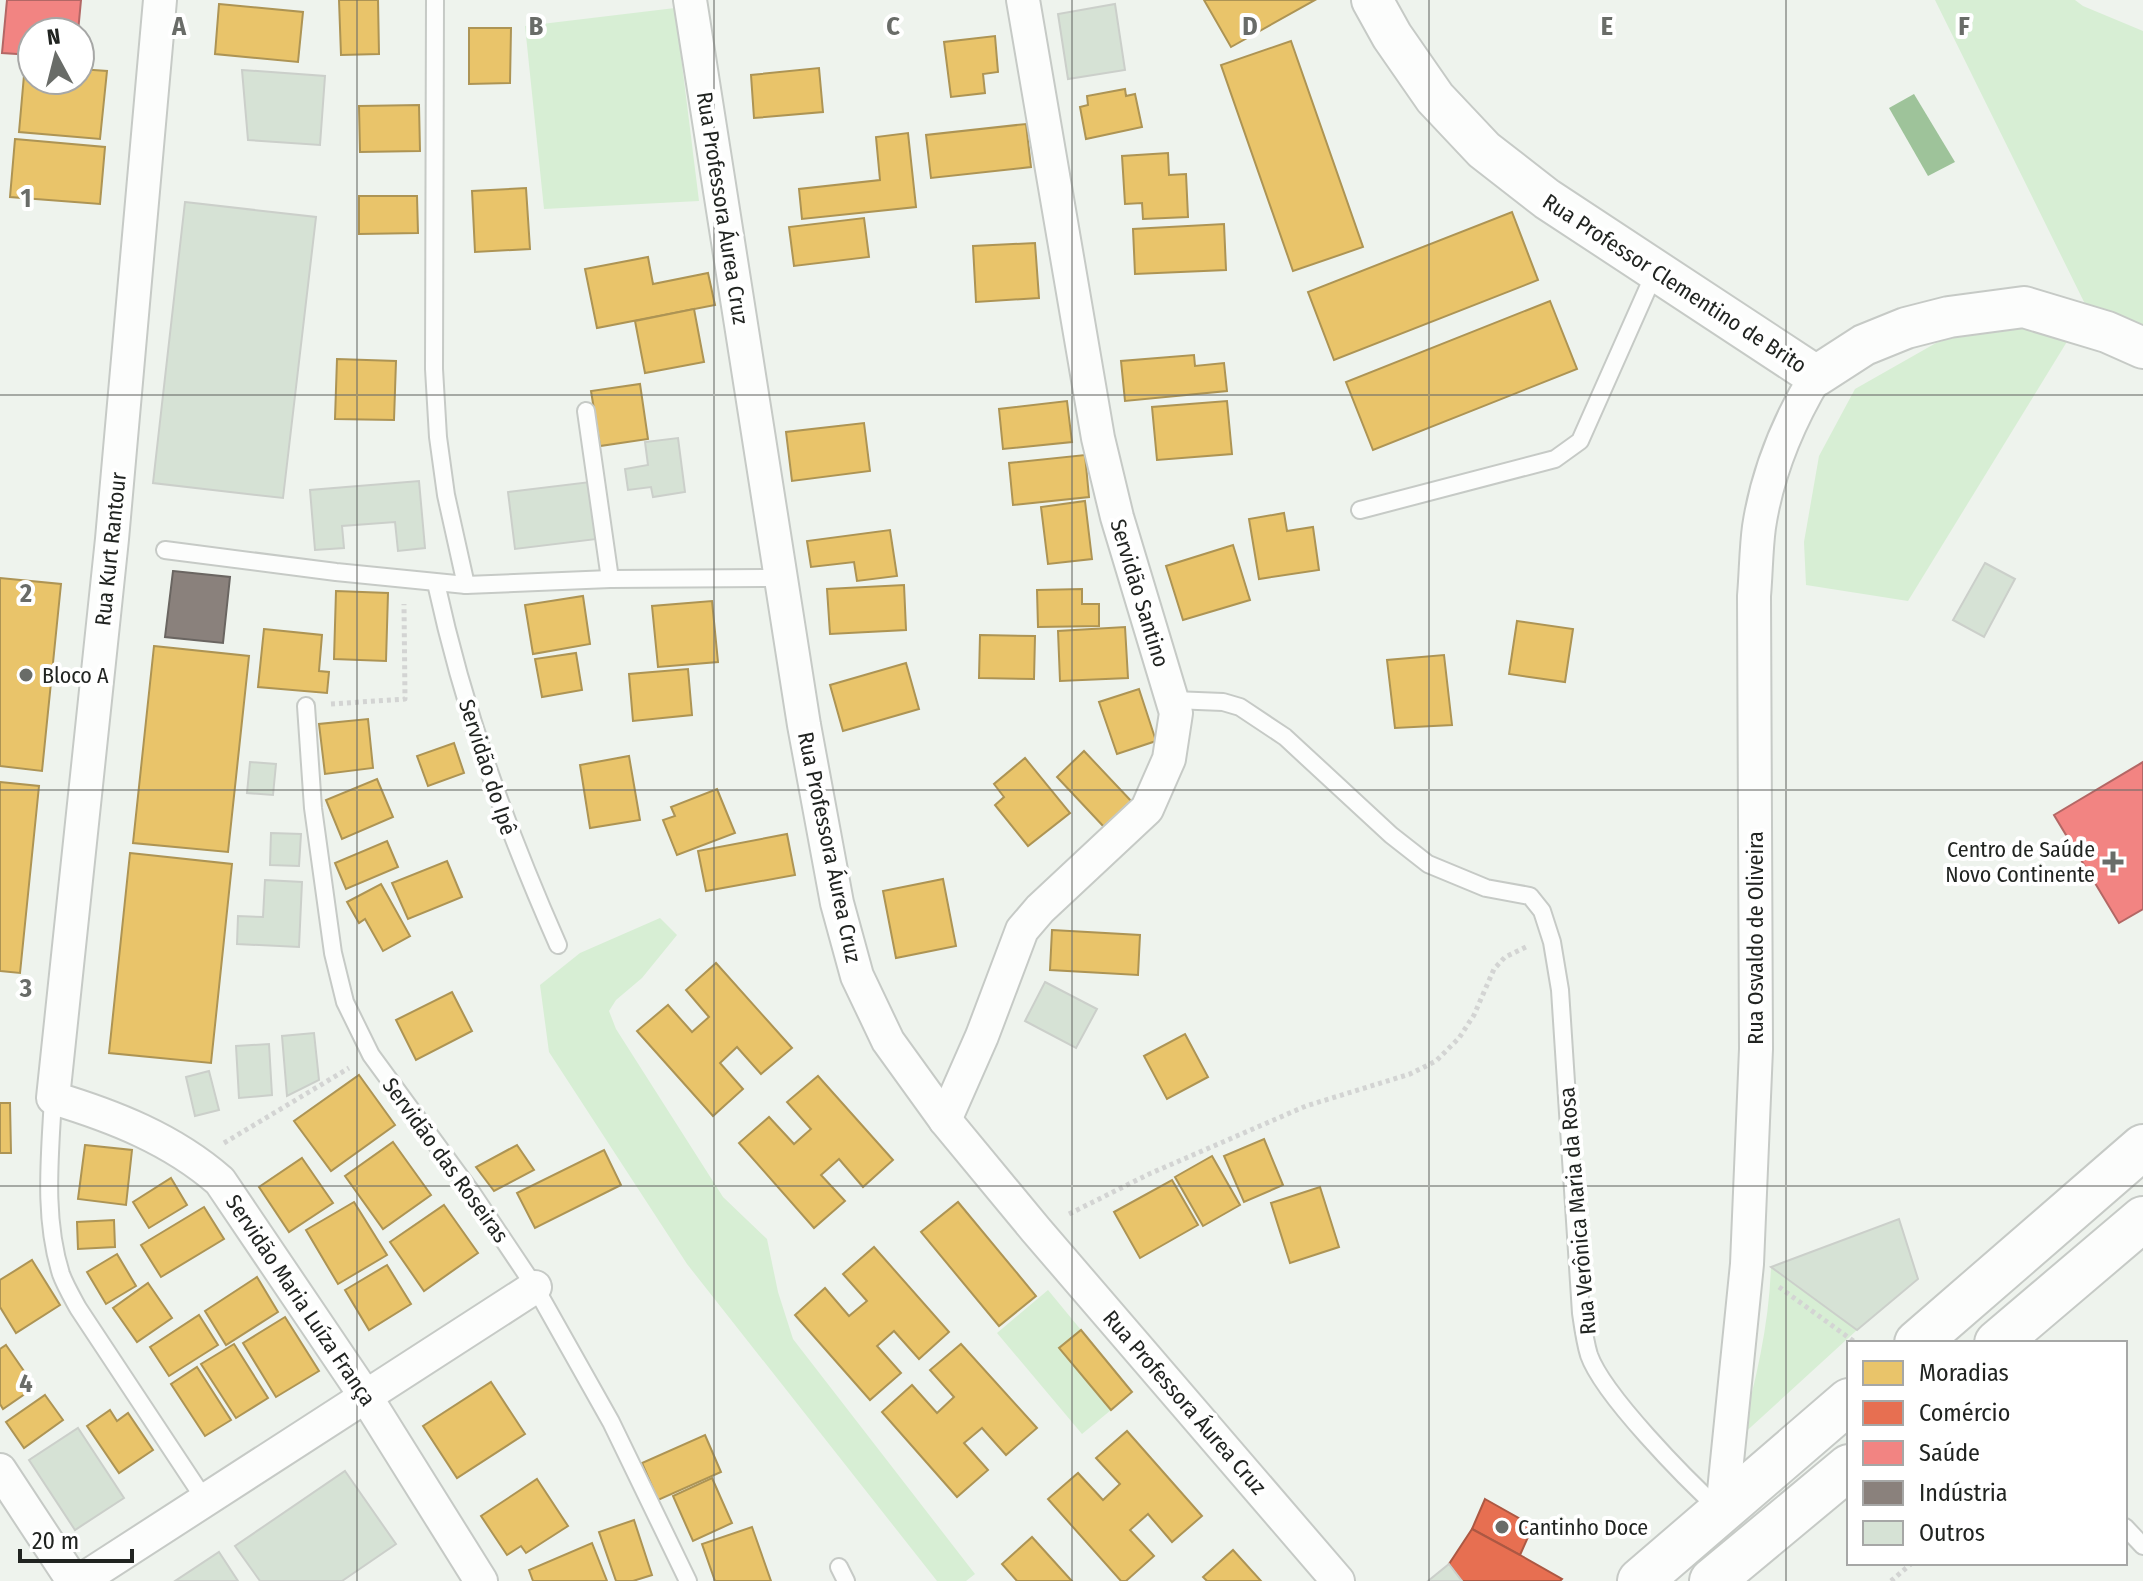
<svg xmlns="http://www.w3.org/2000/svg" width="2143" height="1581" viewBox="0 0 2143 1581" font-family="'Fira Sans Condensed',sans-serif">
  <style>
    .green { fill: #d7eed4 }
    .water { fill: #9ec39a }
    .homes { fill: #e9c46a; stroke: #ad9454; stroke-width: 2 }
    .shops { fill: #e76f51; stroke: #ac5843; stroke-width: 2 }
    .health { fill: #f28482; stroke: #b36765; stroke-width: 2 }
    .industry { fill: #8a817c; stroke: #6a6561; stroke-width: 2 }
    .building { fill: #d6e2d5; stroke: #cbcfca; stroke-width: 2 }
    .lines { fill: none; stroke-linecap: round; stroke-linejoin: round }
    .service-casing { stroke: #c6cac6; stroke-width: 20 }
    .minor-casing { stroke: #c6cac6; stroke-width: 36 }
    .tertiary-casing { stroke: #c6cac6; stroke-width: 44 }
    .primary-casing { stroke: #c6cac6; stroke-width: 48 }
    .path { stroke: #d3d4d3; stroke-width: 5; stroke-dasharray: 4 4; stroke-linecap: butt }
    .service { stroke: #fcfdfc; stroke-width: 16 }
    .minor { stroke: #fcfdfc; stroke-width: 32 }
    .tertiary { stroke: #fcfdfc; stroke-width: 40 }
    .primary { stroke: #fcfdfc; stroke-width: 44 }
    .grid { fill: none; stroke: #696c68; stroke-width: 2; stroke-opacity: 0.55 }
    .poi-dot { fill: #696c68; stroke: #fff; stroke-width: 3 }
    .labels { text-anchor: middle; stroke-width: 8; stroke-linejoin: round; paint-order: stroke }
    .street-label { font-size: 22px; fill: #212421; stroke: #fff }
    .poi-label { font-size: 22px; fill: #212421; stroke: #fff; text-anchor: start }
    .grid-label { font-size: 26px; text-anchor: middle; font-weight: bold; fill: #696c68; stroke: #fff; stroke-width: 8; stroke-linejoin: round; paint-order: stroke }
  </style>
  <rect width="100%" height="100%" fill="#eef3ed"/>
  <g class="green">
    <path d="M1935,0H2075L2083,6L2143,31V331L2087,308Z"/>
    <path d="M675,8L699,201L544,209L525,26Z"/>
    <path d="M2003,322L2068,340L1908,601L1806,585L1804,542L1819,456L1855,389L1936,343Z"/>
    <path d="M660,918L677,935L642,978L616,1000L609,1011L616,1029L723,1197L767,1239L778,1292L793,1339L975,1574L966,1581H937L687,1264L549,1052L540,985L580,953Z"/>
    <path d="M1771,1267L1857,1330L1740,1437C1756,1382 1769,1324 1771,1267Z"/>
    <path d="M1048,1290L1081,1330L1060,1349L1111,1410L1082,1434L997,1333Z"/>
  </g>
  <path class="water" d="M1914,94L1955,162L1928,176L1889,108Z"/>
  <g class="homes">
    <path d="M339,0H378L379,54L341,55Z"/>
    <path d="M1204,0H1315L1231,47Z"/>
    <path d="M219,4L303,12L298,62L215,54Z"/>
    <path d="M469,28H511L510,83L469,84Z"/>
    <path d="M995,36L998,72L983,74L985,93L951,97L944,42Z"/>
    <path d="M1291,41L1363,247L1293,271L1221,65Z"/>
    <path d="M25,64L32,65V80H80V69L107,71L100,139L19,132Z"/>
    <path d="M819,68L823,112L754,118L751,75Z"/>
    <path d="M1125,89L1126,96L1135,94L1142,127L1086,139L1080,107L1088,105L1087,96Z"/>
    <path d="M419,105L420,151L360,152L359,106Z"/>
    <path d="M1026,124L1031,167L931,178L926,135Z"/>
    <path d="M908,133L916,207L802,219L799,189L880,180L876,137Z"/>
    <path d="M15,139L105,147L100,204L10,197Z"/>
    <path d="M1168,153L1169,175L1186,174L1188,217L1143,219L1142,203L1125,204L1122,156Z"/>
    <path d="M526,188L530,249L475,252L472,191Z"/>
    <path d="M359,196H417L418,233L359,234Z"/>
    <path d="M1512,212L1538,280L1334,360L1308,292Z"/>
    <path d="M864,218L869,257L794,266L789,227Z"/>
    <path d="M1224,224L1226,270L1135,274L1133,229Z"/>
    <path d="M1035,243L1039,298L976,302L973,246Z"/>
    <path d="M648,257L653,284L708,273L715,305L597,328L585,269Z"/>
    <path d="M1550,301L1577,369L1373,450L1346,382Z"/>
    <path d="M694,309L704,362L645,373L635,321Z"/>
    <path d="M1194,355L1195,366L1224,363L1227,391L1125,401L1121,361Z"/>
    <path d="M337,359L396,361L394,420L335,419Z"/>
    <path d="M640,384L648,439L600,446L591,391Z"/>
    <path d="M1067,401L1072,442L1003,449L999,409Z"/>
    <path d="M1227,401L1232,454L1157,460L1152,407Z"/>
    <path d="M864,423L870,471L792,481L786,432Z"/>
    <path d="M1085,455L1089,497L1013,505L1009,463Z"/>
    <path d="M1085,501L1092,559L1048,564L1041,507Z"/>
    <path d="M1284,513L1287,531L1313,527L1319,570L1259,579L1249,519Z"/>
    <path d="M890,530L897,576L857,581L854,562L811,567L807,541Z"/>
    <path d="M1233,545L1250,600L1183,620L1166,566Z"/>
    <path d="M0,578L61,584L42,771L0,766Z"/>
    <path d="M904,585L906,630L830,634L827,589Z"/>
    <path d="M1082,589V604H1099V626L1038,627L1037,590Z"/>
    <path d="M336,591L388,593L386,661L334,659Z"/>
    <path d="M583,596L590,644L533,654L525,605Z"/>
    <path d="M712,601L718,662L658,667L652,606Z"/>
    <path d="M1517,621L1573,629L1565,682L1509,674Z"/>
    <path d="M1125,627L1128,678L1060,681L1058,631Z"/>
    <path d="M264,629L322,635L319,671L329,672L327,693L258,687Z"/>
    <path d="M980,635L1035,636L1034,679L979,678Z"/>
    <path d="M154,646L249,656L228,852L133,843Z"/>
    <path d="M576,653L582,690L542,697L535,659Z"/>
    <path d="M1444,655L1452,725L1395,728L1387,660Z"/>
    <path d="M906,663L919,709L843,731L830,685Z"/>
    <path d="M688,669L692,715L633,721L629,674Z"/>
    <path d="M1139,689L1156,741L1117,754L1099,702Z"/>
    <path d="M368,719L373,768L325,774L319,724Z"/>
    <path d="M454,743L464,773L428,786L417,756Z"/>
    <path d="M1084,751L1133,803L1105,828L1057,777Z"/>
    <path d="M629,756L640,820L590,828L580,765Z"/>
    <path d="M1025,758L1070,813L1028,846L995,805L1004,797L994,784Z"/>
    <path d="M377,779L393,817L342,839L326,800Z"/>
    <path d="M0,782L39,786L20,973L0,971Z"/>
    <path d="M717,789L735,833L677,855L663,820L675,816L671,807Z"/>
    <path d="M787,834L795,875L706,891L698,851Z"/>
    <path d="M387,841L398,867L346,889L335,863Z"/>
    <path d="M130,853L232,864L211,1063L109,1053Z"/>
    <path d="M447,861L462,897L408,919L392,883Z"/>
    <path d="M943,879L956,946L896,958L883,891Z"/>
    <path d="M381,884L410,936L383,951L365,919L359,923L347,902Z"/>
    <path d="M1052,930L1140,935L1138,975L1050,970Z"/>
    <path d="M716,963L792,1048L761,1074L737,1047L720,1063L743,1089L713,1116L637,1031L668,1005L692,1032L709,1017L686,990Z"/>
    <path d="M452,992L472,1031L416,1060L396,1020Z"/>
    <path d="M1185,1034L1208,1077L1167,1099L1144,1056Z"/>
    <path d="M359,1075L395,1125L331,1171L294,1121Z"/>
    <path d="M818,1076L893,1160L863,1187L839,1159L821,1175L845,1201L814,1228L739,1143L769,1117L794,1144L811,1129L787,1102Z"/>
    <path d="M0,1103H10L11,1153H0Z"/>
    <path d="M1264,1139L1283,1185L1244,1202L1224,1156Z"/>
    <path d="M393,1142L431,1195L383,1229L345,1176Z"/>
    <path d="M85,1145L132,1150L126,1205L78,1199Z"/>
    <path d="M517,1145L534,1170L494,1191L476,1167Z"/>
    <path d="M604,1150L621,1185L535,1228L517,1193Z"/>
    <path d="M1212,1156L1240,1205L1203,1226L1175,1177Z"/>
    <path d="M302,1158L333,1203L289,1232L259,1187Z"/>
    <path d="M171,1178L187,1205L149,1228L133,1202Z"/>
    <path d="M1172,1180L1198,1225L1140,1258L1114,1212Z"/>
    <path d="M1320,1187L1339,1247L1290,1263L1271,1203Z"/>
    <path d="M354,1202L387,1255L338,1284L306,1230Z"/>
    <path d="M958,1202L1036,1296L999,1326L921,1232Z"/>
    <path d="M444,1205L478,1253L424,1291L390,1242Z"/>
    <path d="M204,1207L224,1239L161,1277L141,1245Z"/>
    <path d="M114,1220L115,1247L78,1249L77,1222Z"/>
    <path d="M874,1247L949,1332L919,1359L894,1331L877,1346L901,1373L870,1400L795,1315L825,1288L849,1316L867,1301L843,1274Z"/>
    <path d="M117,1254L136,1286L106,1304L87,1272Z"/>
    <path d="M32,1260L60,1305L16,1333L0,1307V1280Z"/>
    <path d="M387,1265L411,1304L369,1330L345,1290Z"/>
    <path d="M257,1277L278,1312L226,1345L205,1311Z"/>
    <path d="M148,1283L172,1318L137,1342L113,1308Z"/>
    <path d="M199,1315L218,1345L169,1376L150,1347Z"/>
    <path d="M285,1317L319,1371L276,1397L243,1343Z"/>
    <path d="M1081,1330L1132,1392L1111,1410L1059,1348Z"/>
    <path d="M234,1344L268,1398L236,1418L201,1364Z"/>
    <path d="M961,1344L1037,1428L1006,1455L982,1428L964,1443L988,1470L957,1497L882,1412L912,1385L937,1413L954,1397L930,1370Z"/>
    <path d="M6,1345L35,1387L3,1409L0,1404V1349Z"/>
    <path d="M197,1367L231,1420L205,1436L171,1384Z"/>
    <path d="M491,1382L525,1434L457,1478L423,1426Z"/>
    <path d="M45,1395L63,1420L24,1448L6,1422Z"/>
    <path d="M110,1410L117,1421L128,1413L153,1450L119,1473L87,1426Z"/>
    <path d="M1127,1431L1202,1516L1172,1542L1148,1514L1130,1530L1154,1556L1126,1581H1121L1048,1499L1078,1473L1103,1500L1120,1484L1096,1458Z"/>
    <path d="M705,1435L721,1472L658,1500L642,1463Z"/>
    <path d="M712,1478L732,1523L693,1541L673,1496Z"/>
    <path d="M537,1479L568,1526L526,1553L521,1546L507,1555L481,1516Z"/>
    <path d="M634,1520L652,1575L633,1581H616L599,1532Z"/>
    <path d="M752,1527L771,1581H715L702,1544Z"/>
    <path d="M1032,1537L1070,1579L1072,1581H1017L1002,1564Z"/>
    <path d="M592,1543L607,1581H533L529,1570Z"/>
    <path d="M1233,1550L1261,1581H1207L1203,1577Z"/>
  </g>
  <g class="shops">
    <path d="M1485,1499L1533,1526L1520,1555L1472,1529Z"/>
    <path d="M1472,1529L1520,1555L1562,1579L1560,1581H1462L1449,1564Z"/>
  </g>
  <g class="health">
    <path d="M7,0H81L78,32H32V55L2,53Z"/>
    <path d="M2143,762V909L2119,923L2054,815Z"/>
  </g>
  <path class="industry" d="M173,571L230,577L223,643L165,637Z"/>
  <g class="building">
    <path d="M1115,4L1125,70L1068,79L1058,14Z"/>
    <path d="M242,70L325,76L320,145L248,140Z"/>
    <path d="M185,202L316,217L283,498L153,483Z"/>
    <path d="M678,438L685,492L653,497L651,487L628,490L625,469L648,465L645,442Z"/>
    <path d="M419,481L425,548L398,551L395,522L342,526L344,548L315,550L310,490Z"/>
    <path d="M590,482L597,539L515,549L508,492Z"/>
    <path d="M1985,563L2015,579L1984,637L1953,620Z"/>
    <path d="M250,762L276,764L273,795L247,793Z"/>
    <path d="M271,833L301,834L299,866L270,865Z"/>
    <path d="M265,880L302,882L299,947L237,944L238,916L263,917Z"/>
    <path d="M1045,982L1097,1009L1076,1048L1025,1021Z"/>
    <path d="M314,1033L319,1080L287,1096L282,1036Z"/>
    <path d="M269,1044L272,1095L239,1098L236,1046Z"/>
    <path d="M209,1071L219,1110L195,1116L186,1077Z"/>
    <path d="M1899,1219L1918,1279L1857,1330L1771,1267Z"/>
    <path d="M78,1428L124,1498L75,1530L29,1460Z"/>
    <path d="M345,1471L396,1544L342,1581H260L235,1546Z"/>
    <path d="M219,1552L238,1581H175Z"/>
    <path d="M1449,1564L1462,1581H1428Z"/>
  </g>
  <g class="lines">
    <defs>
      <g id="service">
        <path d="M435,0L434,369L438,437L446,495L466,585"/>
        <path d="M586,411L610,579"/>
        <path d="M1360,510L1555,459L1580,441L1655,272"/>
        <path d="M165,550L336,572L466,585L610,579L782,578"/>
        <path d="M436,583C464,711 505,825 558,945"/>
        <path d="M1173,700L1223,702L1240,707L1285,737L1391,835L1428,864L1486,888L1530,896L1542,911L1552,942L1560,990L1581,1313C1583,1327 1585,1342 1589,1355C1603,1395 1687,1480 1720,1510"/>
        <path d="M306,706L313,808L333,953L345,1002L371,1055L472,1193L535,1287L611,1422L688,1581"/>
        <path d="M53,1098C50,1156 43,1217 61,1274C65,1285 72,1297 78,1308L205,1500"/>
        <path d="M2125,1527L2143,1546"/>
        <path d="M839,1567L846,1581"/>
      </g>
      <g id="minor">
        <path d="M160,0L112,539L53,1098C113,1116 172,1139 220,1181L366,1397L481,1581"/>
        <path d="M690,0L804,725L837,903L857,976L888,1041L945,1120L1036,1230L1338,1581"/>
        <path d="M945,1120L982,1036L1022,930L1040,909L1147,809L1169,759L1176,713L1117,517L1098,438L1023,0"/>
        <path d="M0,1470L73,1581"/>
        <path d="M1722,1511L1747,1264L1756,1049L1754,596C1756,573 1756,549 1759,527C1767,474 1789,421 1816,376"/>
        <path d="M80,1581L535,1287"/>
      </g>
      <path id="tertiary" d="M1372,0L1392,36L1435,98L1484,150L1547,199L1816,376L1864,345L1906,328L1949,317L2024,307L2107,332L2143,348"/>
      <g id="primary">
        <path d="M1917,1343L2143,1147"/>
        <path d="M1997,1343L2143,1219"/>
        <path d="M1640,1581L1849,1401"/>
        <path d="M1712,1581L1849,1467"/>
      </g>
    </defs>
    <use href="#service" class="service-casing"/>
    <use href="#minor" class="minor-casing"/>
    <use href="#tertiary" class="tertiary-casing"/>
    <use href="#primary" class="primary-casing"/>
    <g class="path">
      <path d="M331,704L405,699L404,604"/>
      <path d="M224,1143L349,1068"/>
      <path d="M1069,1214L1149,1174L1306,1106L1410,1074L1436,1061L1459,1038L1474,1015L1494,969L1505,957L1528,946"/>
      <path d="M1779,1287L1856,1343"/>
      <path d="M1891,1581L1912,1563"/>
    </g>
    <use href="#service" class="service"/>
    <use href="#minor" class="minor"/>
    <use href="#tertiary" class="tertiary"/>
    <use href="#primary" class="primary"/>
  </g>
  <path class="grid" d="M357,0V1581M714,0V1581M1072,0V1581M1429,0V1581M1786,0V1581M0,395H2143M0,790H2143M0,1186H2143"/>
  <g class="poi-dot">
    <circle cx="26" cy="675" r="8"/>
    <path d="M2109 850h8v8h8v8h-8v8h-8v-8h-8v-8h8z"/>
    <circle cx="1502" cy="1527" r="8"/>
  </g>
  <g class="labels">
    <g class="street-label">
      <text transform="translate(723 208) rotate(81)" y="8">Rua Professora Áurea Cruz</text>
      <text transform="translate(1675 283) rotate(33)" y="8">Rua Professor Clementino de Brito</text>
      <text transform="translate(110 549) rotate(-84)" y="8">Rua Kurt Rantour</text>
      <text transform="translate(1140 593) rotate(73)" y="8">Servidão Santino</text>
      <text transform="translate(488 767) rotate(72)" y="8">Servidão do Ipê</text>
      <text transform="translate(830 847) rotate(78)" y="8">Rua Professora Áurea Cruz</text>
      <text transform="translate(1755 938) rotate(-90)" y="8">Rua Osvaldo de Oliveira</text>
      <text transform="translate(446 1160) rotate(54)" y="8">Servidão das Roseiras</text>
      <text transform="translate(1577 1211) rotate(-95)" y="8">Rua Verônica Maria da Rosa</text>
      <text transform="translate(301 1300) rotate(56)" y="8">Servidão Maria Luíza França</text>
      <text transform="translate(1185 1402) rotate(49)" y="8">Rua Professora Áurea Cruz</text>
    </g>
    <g class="poi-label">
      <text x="42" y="683">Bloco A</text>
      <text x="2095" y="857" text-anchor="end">Centro de Saúde<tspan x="2095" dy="25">Novo Continente</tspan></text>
      <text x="1518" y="1535">Cantinho Doce</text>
    </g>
  </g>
  <g class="grid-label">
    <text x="179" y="35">A</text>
    <text x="536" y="35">B</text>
    <text x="893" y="35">C</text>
    <text x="1250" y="35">D</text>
    <text x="1607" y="35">E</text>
    <text x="1964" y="35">F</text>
    <text x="26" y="207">1</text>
    <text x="26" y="602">2</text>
    <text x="26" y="997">3</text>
    <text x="26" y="1392">4</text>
  </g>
  <rect x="1847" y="1341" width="280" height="224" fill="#ffffff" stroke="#a6a7a6" stroke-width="2"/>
  <rect x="1863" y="1361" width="40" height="24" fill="#e9c46a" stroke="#a6a7a6" stroke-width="2"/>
  <text x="1919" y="1381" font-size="24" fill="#212421">Moradias</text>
  <rect x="1863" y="1401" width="40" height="24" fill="#e76f51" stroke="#a6a7a6" stroke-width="2"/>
  <text x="1919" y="1421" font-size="24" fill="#212421">Comércio</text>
  <rect x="1863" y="1441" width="40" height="24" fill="#f28482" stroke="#a6a7a6" stroke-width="2"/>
  <text x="1919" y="1461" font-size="24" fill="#212421">Saúde</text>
  <rect x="1863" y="1481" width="40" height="24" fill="#8a817c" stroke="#a6a7a6" stroke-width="2"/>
  <text x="1919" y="1501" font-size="24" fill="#212421">Indústria</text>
  <rect x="1863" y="1521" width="40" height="24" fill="#d6e2d5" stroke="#a6a7a6" stroke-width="2"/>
  <text x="1919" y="1541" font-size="24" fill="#212421">Outros</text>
  <g transform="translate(56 56) rotate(353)"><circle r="38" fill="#ffffff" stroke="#a6a7a6" stroke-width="2"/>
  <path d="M0-6L14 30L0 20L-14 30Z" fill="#696c68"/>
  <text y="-12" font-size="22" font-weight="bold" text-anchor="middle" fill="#212421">N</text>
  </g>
  <path d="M20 1549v12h112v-12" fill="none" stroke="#212421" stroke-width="4"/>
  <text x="32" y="1549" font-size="24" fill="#212421" stroke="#ffffff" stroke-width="6" paint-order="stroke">20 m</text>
</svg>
